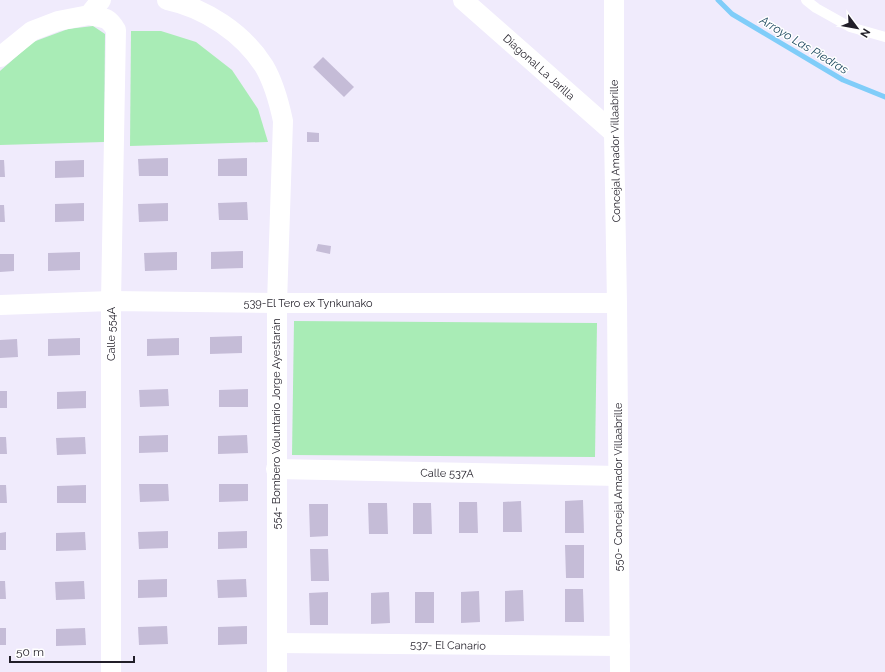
<svg xmlns="http://www.w3.org/2000/svg" width="885" height="672" viewBox="0 0 885 672" font-family="Raleway,sans-serif">
  <style>
    .green { fill: #a9ecb6 }
    .lines { fill: none; stroke-linecap: round; stroke-linejoin: round }
    .stream { stroke: #80cdf9; stroke-width: 5 }
    .building { fill: #c5bcd7 }
    .service { stroke: #fff; stroke-width: 10 }
    .minor { stroke: #fff; stroke-width: 20 }
    .labels { text-anchor: middle; stroke-width: 3; stroke-linejoin: round; paint-order: stroke }
    .street-label { font-size: 11px; fill: #211e28; stroke: #fff }
    .water-label { font-size: 12px; font-style: italic; fill: #1c475e; stroke: #fff }
  </style>
  <rect width="100%" height="100%" fill="#f0ebfc"/>
  <g class="green">
    <path d="M93,26L105,34L104,142L0,145V71L33,42L68,29Z"/>
    <path d="M131,31H161L196,42L232,70L258,109L268,142L130,146Z"/>
    <path d="M294,321L597,323L595,457L292,455Z"/>
  </g>
  <g class="lines">
    <path class="stream" d="M718,0L732,14L843,80L885,97"/>
  </g>
  <g class="building">
    <path d="M323,57L354,87L344,97L313,67Z"/>
    <path d="M307,132L319,133V142H307Z"/>
    <path d="M168,158V176H139L138,159Z"/>
    <path d="M247,158V176H218V159Z"/>
    <path d="M0,160H4L5,177H0Z"/>
    <path d="M84,160V177L55,178V161Z"/>
    <path d="M247,202L248,220H219L218,203Z"/>
    <path d="M84,203V221L55,222V204Z"/>
    <path d="M168,203V221L139,222L138,204Z"/>
    <path d="M0,205H4L5,222H0Z"/>
    <path d="M318,244L331,246L330,254L316,251Z"/>
    <path d="M243,251V268L211,269V252Z"/>
    <path d="M80,252V270L48,271V253Z"/>
    <path d="M177,252V270L145,271L144,253Z"/>
    <path d="M0,254H14V271L0,272Z"/>
    <path d="M242,336V353L210,354V337Z"/>
    <path d="M80,338V355L48,356V339Z"/>
    <path d="M179,338V355L147,356V339Z"/>
    <path d="M17,339L18,357L0,358V340Z"/>
    <path d="M168,389L169,406L140,407L139,390Z"/>
    <path d="M248,389V407H219V390Z"/>
    <rect x="0" y="391" width="7" height="17"/>
    <path d="M86,391V408L57,409V392Z"/>
    <path d="M168,435V452L139,453V436Z"/>
    <path d="M247,435L248,453L218,454V436Z"/>
    <path d="M0,437H6L7,454H0Z"/>
    <path d="M85,437L86,454L57,455L56,438Z"/>
    <path d="M139,484H168L169,501L140,502Z"/>
    <path d="M219,484H248V501L219,502Z"/>
    <path d="M0,485H6L7,503H0Z"/>
    <path d="M86,485V503H57V486Z"/>
    <path d="M583,500L584,533H565V501Z"/>
    <path d="M521,501L522,532H503V502Z"/>
    <path d="M459,502H477L478,533H459Z"/>
    <path d="M368,503H387L388,534H369Z"/>
    <path d="M413,503H431L432,534H413Z"/>
    <path d="M309,504H328V536L310,537Z"/>
    <path d="M168,531V548L139,549L138,532Z"/>
    <path d="M247,531V548L218,549V532Z"/>
    <path d="M6,532V550H0V533Z"/>
    <path d="M85,532L86,550L56,551V533Z"/>
    <path d="M565,545H584V578H566Z"/>
    <path d="M310,549H328L329,581H311Z"/>
    <path d="M167,579V597L138,598V580Z"/>
    <path d="M246,579L247,597L218,598L217,580Z"/>
    <path d="M0,581H5L6,599H0Z"/>
    <path d="M84,581L85,599L56,600L55,582Z"/>
    <path d="M565,589H583L584,622H565Z"/>
    <path d="M523,590L524,621L505,622V591Z"/>
    <path d="M479,591L480,622L461,623V592Z"/>
    <path d="M328,592V625H310L309,593Z"/>
    <path d="M389,592L390,623L371,624V593Z"/>
    <rect x="415" y="592" width="19" height="31"/>
    <path d="M167,626L168,644L139,645L138,627Z"/>
    <path d="M247,626V644L218,645V627Z"/>
    <rect x="0" y="628" width="6" height="17"/>
    <path d="M85,628L86,645L56,646V629Z"/>
  </g>
  <g class="lines">
    <path class="service" d="M806,0L816,8L850,27L885,37"/>
    <g class="minor">
      <path d="M167,0C205,8 243,33 264,66C274,83 279,102 283,121L277,303V672"/>
      <path d="M463,0L614,133"/>
      <path d="M614,0V133L617,303L620,672"/>
      <path d="M89,15C103,18 108,16 116,30L111,301V672"/>
      <path d="M0,57L32,31L58,21L89,15L101,0"/>
      <path d="M0,305L111,301L277,303H617"/>
      <path d="M276,469L618,476"/>
      <path d="M277,643L620,646"/>
    </g>
  </g>
  <g class="labels">
    <g class="street-label">
      <text transform="translate(539 67) rotate(42)" y="4">Diagonal La Jarilla</text>
      <text transform="translate(615 151) rotate(-91)" y="4">Concejal Amador Villaabrille</text>
      <text x="308" y="307">539-El Tero ex Tynkunako</text>
      <text transform="translate(111 334) rotate(-90)" y="4">Calle 554A</text>
      <text transform="translate(276 424) rotate(-90)" y="4">554- Bombero Voluntario Jorge Ayestarán</text>
      <text transform="translate(447 473) rotate(1)" y="4">Calle 537A</text>
      <text transform="translate(618 487) rotate(-90)" y="4">550- Concejal Amador Villaabrille</text>
      <text transform="translate(448 645) rotate(1)" y="4">537- El Canario</text>
    </g>
    <g class="water-label">
      <text transform="translate(804 45) rotate(31)" y="4">Arroyo Las Piedras</text>
    </g>
  </g>
  <g transform="translate(857 28) rotate(122)" stroke="#ffffff" stroke-width="3" paint-order="stroke">
  <path d="M0-3L7 15L0 10L-7 15Z" fill="#211e28"/>
  <text y="-6" font-size="11" font-weight="bold" text-anchor="middle" fill="#211e28">N</text>
  </g>
  <path d="M10 656v6h124v-6" fill="none" stroke="#211e28" stroke-width="2"/>
  <text x="16" y="656" font-size="12" fill="#211e28" stroke="#ffffff" stroke-width="3" paint-order="stroke">50 m</text>
</svg>
